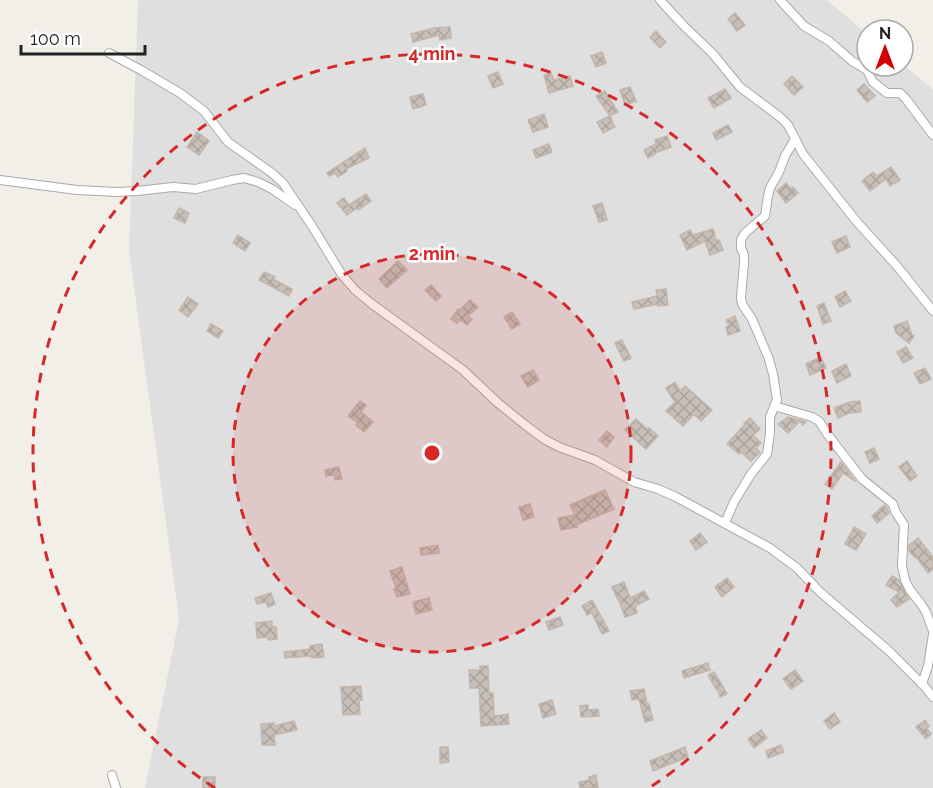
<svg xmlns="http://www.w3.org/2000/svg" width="933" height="788" viewBox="0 0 933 788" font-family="Raleway,sans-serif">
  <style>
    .residential { fill: #e0dfdf }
    .building { fill: url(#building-cross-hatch); stroke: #c4b6ab; stroke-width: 1.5 }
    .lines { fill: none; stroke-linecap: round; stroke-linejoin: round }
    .minor-casing { stroke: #a9a9a9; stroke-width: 10 }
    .minor { stroke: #fff; stroke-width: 8 }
    .ring { fill: none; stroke: #d62828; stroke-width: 3; stroke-dasharray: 10 8 }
    .centre { fill: #d62828; stroke: #fff; stroke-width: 3 }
    .ring-label { font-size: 18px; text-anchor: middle; font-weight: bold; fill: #d62828; stroke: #fff; stroke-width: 5; stroke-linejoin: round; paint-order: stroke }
  </style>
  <defs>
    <pattern id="building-cross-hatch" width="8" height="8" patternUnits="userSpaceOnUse" patternTransform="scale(1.5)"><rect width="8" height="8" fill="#c7bfb8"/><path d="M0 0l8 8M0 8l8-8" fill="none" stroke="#aba49e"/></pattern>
  </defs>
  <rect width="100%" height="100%" fill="#f2efe9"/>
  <path class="residential" d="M138,0H827L867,34V66H903V64L933,90V788H145L179,619L129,250Z"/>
  <g class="building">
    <path d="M735,13L745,25L737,31L728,19Z"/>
    <path d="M450,27L451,38L440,40L439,35L413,42L411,34L434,28Z"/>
    <path d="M656,31L666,42L660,48L650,37Z"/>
    <path d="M602,52L606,63L596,67L591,56Z"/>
    <path d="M498,72L503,84L493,88L488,76Z"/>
    <path d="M551,73L554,80L570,76L573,86L549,93L544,75Z"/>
    <path d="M792,76L803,87L794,95L784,84Z"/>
    <path d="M864,84L875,96L867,102L857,90Z"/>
    <path d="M630,87L636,101L625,105L620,90Z"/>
    <path d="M725,89L731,98L714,108L708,98Z"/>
    <path d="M605,91L618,112L610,116L596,96Z"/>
    <path d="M423,94L426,105L413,109L410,97Z"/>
    <path d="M544,114L548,127L533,132L528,120Z"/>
    <path d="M610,116L615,127L603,133L597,122Z"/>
    <path d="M728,125L732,132L716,140L713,133Z"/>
    <path d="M197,132L209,141L199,155L187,147Z"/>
    <path d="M667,136L671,147L655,153V154L648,158L644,150L656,144L655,140Z"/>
    <path d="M549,144L552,152L536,158L533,150Z"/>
    <path d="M365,148L369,158L346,169L347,171L338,177L335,173L329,176L327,173Z"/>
    <path d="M891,167L900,180L890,186L886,179L870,191L862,181L873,172L877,176Z"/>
    <path d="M786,183L790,188L793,187L798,193L786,203L777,191Z"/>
    <path d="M366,194L371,201L358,210L357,208L347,215L337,203L344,198L349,205Z"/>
    <path d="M602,203L607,220L599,222L593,206Z"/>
    <path d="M179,208L189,213L185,223L174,218Z"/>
    <path d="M713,229L716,240H719L723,250L710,255L705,241L687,250L680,235L690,230L693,235Z"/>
    <path d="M238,235L250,243L245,251L233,243Z"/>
    <path d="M846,236L850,247L837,253L832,242Z"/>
    <path d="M398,261L407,270L387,288L379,279Z"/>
    <path d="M264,272L275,277L273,279L292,289L289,296L259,280Z"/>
    <path d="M431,285L441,296L436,301L425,290Z"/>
    <path d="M666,289L668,305L658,306V304L634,309L632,302L657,296L656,290Z"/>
    <path d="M845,291L851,301L840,307L835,297Z"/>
    <path d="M188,297L198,304L188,317L179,310Z"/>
    <path d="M470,300L478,307L468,316L472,319L467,325L460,320L457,323L451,319L458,309L460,310Z"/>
    <path d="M824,303L831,321L823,324L817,306Z"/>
    <path d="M512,312L520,324L512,329L504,317Z"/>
    <path d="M735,316L740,331L728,335L726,327L729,326L726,320Z"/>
    <path d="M907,321L912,335L914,336L909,343L896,333L894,326Z"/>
    <path d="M211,324L223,331L218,338L207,331Z"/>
    <path d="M622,340L631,358L624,361L615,343Z"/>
    <path d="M906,347L913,358L903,363L897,352Z"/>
    <path d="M821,357L826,368L810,375L806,364Z"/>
    <path d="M846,364L851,376L837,383L832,371Z"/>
    <path d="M925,368L931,379L920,384L914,373Z"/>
    <path d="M533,370L539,380L528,387L521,376Z"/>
    <path d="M675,382L680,391L685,386L712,410L701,421L694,414L683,426L666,411L675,402L666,388Z"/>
    <path d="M360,401L366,405L361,412L373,422L364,432L356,425L358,423L348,416Z"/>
    <path d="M860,401L861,412L849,413L838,418L834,408L850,402Z"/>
    <path d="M788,417L806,422L803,425L800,421L788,433L778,424Z"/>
    <path d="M750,418L760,429L753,435L761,443L756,448L760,452L751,461L741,452L739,454L727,444L745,424L744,423Z"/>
    <path d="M636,419L647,429L649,428L658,436L646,449L625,430Z"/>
    <path d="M607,431L614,437L607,447L599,440Z"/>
    <path d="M874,448L879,459L870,463L865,452Z"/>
    <path d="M907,461L917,476L910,481L899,467Z"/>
    <path d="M841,462L856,482L843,473L832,489L825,484Z"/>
    <path d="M339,467L342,479L335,480L334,475L326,476L325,470Z"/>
    <path d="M605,490L614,509L576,525L577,527L561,530L558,518L575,515L570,505Z"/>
    <path d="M530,504L534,517L523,520L519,507Z"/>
    <path d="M884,505L887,508L889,513L877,523L872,516Z"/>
    <path d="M854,527L866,534L856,550L845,544Z"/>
    <path d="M700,533L707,542L696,550L690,541Z"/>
    <path d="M918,538L933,557V569L928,573L916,557L915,558L909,551V545Z"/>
    <path d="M438,545L439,553L421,555L420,548Z"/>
    <path d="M402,567L410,594L397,597L394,589L396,588L390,571Z"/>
    <path d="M892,576L899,580L909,599L897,607L891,600L899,592L886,585Z"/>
    <path d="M727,578L734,587L722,597L715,587Z"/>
    <path d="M624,582L630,598L644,591L649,599L635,606L637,613L625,617L619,600H618L612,587Z"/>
    <path d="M271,593L275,604L268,607L266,602L257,604L255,598Z"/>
    <path d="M429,598L432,610L416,614L413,602Z"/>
    <path d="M592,600L609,631L602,634L592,613L587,615L582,606Z"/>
    <path d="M560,617L563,625L549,630L546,622Z"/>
    <path d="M272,621V627H276L277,639L268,640V637L257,638L256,623Z"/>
    <path d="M322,644L324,657L312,658L311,656L285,658L284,652L310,649V646Z"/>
    <path d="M708,663L710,670L684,678L682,671Z"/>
    <path d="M480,666H488L489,693H493L494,716L508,714L509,724L481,726L479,688H470L469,670H480Z"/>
    <path d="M795,670L803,681L791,689L783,679Z"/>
    <path d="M714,672L722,685L727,694L720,697L717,688L716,689L708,675Z"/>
    <path d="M361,686L362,700H359L360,714L343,715L341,687Z"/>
    <path d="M644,689L647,704H649L653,720L645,722L639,699L632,700L630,691Z"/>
    <path d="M552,700L556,714L543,718L539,704Z"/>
    <path d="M588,705V710L598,709L599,716L581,717L580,706Z"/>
    <path d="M834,713L840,722L830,729L824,721Z"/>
    <path d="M925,720L929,726L927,729L931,734L926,739L916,727Z"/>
    <path d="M294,721L297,730L274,735L275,745H262L261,724L274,723V726Z"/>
    <path d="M761,730L767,738L754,748L748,739Z"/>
    <path d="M781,745L784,752L768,758L766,751Z"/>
    <path d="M440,747H448L449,762L440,763Z"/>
    <path d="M685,747L688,757L653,771L650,761Z"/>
    <path d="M596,775L598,788H580L579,782L589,780V777Z"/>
    <rect x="203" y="777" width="12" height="11"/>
  </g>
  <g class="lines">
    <defs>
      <g id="minor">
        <path d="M660,0L682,24L713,54L740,87L780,117L788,125L803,154L857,222L897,266L933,311"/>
        <path d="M780,0L804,26L829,41L852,61L867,70L873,82L887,93H900L906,99L933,135"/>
        <path d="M109,53L141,70L163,83L180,93L204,111L228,142L272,173L283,183L312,226L342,275L355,290L372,304L463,370L498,403L524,424L544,439L559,447L595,460L634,482L658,489L676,497L770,548L797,568L820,592L888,650L926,688L933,697"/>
        <path d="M0,180L77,190L117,192L137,191L173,187L196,189L232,180L244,178L258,182L272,189L295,205"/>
        <path d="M774,406L812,417L819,421L828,435L862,479L893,504L895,511L904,525L902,566L905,580L910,590L921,604L926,612L933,631"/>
        <path d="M725,523L734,502L751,474L767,454L770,433V417L777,400L773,374L769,359L752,319L742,304L741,297L744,264V255L741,248V240L745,233L765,216L768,196L770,188L779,172L785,156L795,139"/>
        <path d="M922,684L928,666L933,634"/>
        <path d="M112,775L116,788"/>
      </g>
    </defs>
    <use href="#minor" class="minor-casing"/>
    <use href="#minor" class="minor"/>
  </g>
  <circle cx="432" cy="453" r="199" fill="#d62828" fill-opacity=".12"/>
  <g class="ring">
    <circle cx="432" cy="453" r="199"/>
    <path d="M215 788A399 399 0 1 1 649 788"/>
  </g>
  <circle cx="432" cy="453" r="9" class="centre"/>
  <g class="ring-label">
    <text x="432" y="60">4 min</text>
    <text x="432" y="260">2 min</text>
  </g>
  <g transform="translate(885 48)"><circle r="28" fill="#ffffff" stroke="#a7a7a7" stroke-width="1.5"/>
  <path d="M0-4.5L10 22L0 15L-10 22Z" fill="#d40000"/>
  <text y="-9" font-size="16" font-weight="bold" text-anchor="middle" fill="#222222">N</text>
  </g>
  <path d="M21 45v9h124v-9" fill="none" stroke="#222222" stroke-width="3"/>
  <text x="30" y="45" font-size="18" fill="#222222" stroke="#ffffff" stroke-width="4.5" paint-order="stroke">100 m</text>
</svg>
